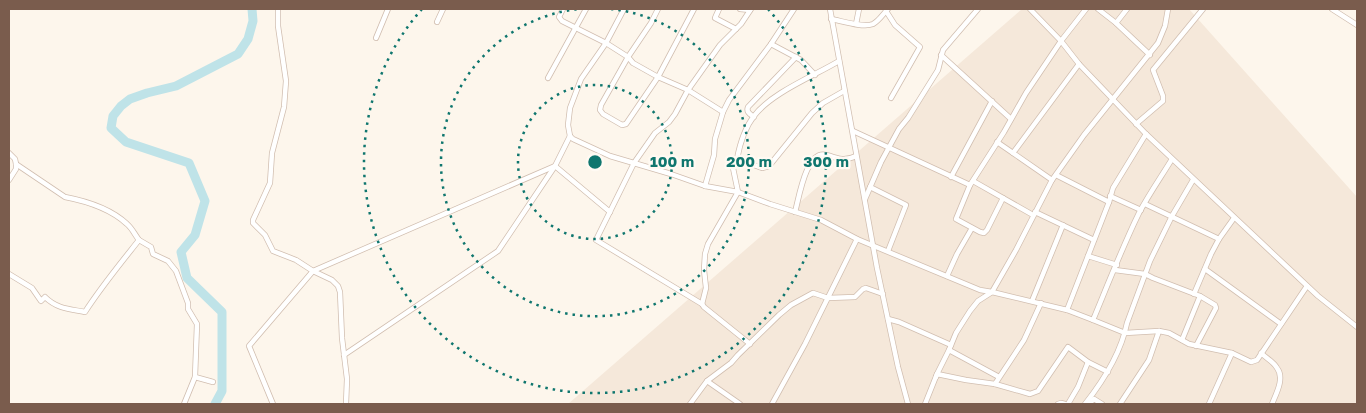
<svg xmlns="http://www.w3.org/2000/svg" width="1366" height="413" viewBox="0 0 1366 413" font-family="'Golos Text',sans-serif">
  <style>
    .residential { fill: #f5e8da }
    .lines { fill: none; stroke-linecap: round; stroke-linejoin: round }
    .river { stroke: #bfe3e8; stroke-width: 9 }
    .street-casing { stroke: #d1beb0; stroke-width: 6 }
    .street { stroke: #fff; stroke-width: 4.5 }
    .ring { fill: none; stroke: #0f766e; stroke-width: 2.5; stroke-dasharray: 2.5 5 }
    .centre { fill: #0f766e; stroke: #fffaf3; stroke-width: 2.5 }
    .ring-label { font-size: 15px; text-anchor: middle; font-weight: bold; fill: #0f766e; stroke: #fffaf3; stroke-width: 4.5; stroke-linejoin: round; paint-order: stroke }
  </style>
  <rect width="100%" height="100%" fill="#fdf6ec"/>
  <path class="residential" d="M1022,9H1189L1357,197V404H568Z"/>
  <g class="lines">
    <path class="river" d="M215,404L222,391V312L187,278L181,252L195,235L205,201L189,163L126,142L111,128L113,116L121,106L130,99L147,93L176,86L238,54L248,39L253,21L252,9"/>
    <defs>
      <g id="street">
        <path d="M278,9V26L286,81L284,107L272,153L270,183L253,220V223L265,235L273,251L296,260L313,271L332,280L338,286L340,292L342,338L347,379L346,404"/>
        <path d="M563,9L559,17L562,21L606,43L628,57L633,63L658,77L688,90L723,112"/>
        <path d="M658,9L651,23L628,57L601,105L600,110L603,114L622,125L626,124L658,77L694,9"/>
        <path d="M719,9L715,18L736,29"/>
        <path d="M740,9L750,10"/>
        <path d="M830,9L877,268L898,367L908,404"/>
        <path d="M1030,9L1061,41L1079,64L1146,134L1318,296L1357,327"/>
        <path d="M1098,9L1116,23L1150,55"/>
        <path d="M1332,9L1357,25"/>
        <path d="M886,11L895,25L920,47L891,98"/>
        <path d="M831,19C842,21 863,28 873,24C879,21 883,14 888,9"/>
        <path d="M437,22L443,9"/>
        <path d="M1116,23L1127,9"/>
        <path d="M856,24L859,9"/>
        <path d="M376,38L388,9"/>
        <path d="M771,44L801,60L815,75"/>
        <path d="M941,55L1011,119"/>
        <path d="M548,78L586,9"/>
        <path d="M754,117C750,114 746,112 748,107L796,57"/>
        <path d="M1136,124L1163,101V96L1153,70L1203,9"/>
        <path d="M853,131L970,185"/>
        <path d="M570,136L573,139L610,156L671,174L705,186L738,192L770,204L821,220L857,239L980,290L992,292L1067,310L1109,202L1113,188L1146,134"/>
        <path d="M997,142L1013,153L1079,64"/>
        <path d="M9,153L15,159L16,164L65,197C86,201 111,209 127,224C132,228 135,235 139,240C120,264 101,287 85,312C70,309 57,309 45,297L41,301L32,288L9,274"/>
        <path d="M1013,153L1052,180"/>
        <path d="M737,159C740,143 744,129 754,116C771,93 814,76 839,61"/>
        <path d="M1056,175L1109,202"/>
        <path d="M951,177L992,101"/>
        <path d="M9,180L16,169V164"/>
        <path d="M973,181L1033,215"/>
        <path d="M705,186L714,155L715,139L723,112L729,100L771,44L794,9"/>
        <path d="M870,187L906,205L888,251"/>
        <path d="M1110,196L1141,210"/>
        <path d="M1003,198L987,230L984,233L980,232L956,219L970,185L1004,132L1026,93L1061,41L1086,9"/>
        <path d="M865,199L881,162L899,129L908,118L938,70L943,50L978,9"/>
        <path d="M1145,204L1219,239"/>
        <path d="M795,212C799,198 806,150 826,155C839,158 843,162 856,156"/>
        <path d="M1035,212L1094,240"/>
        <path d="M139,240L151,247L153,254L168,261L176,271L188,303V309L197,324L195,377L213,382"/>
        <path d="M1088,256L1117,265"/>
        <path d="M1205,269L1281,324"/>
        <path d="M1115,270L1145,274L1153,278L1200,296L1215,305L1216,308L1196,346"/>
        <path d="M947,276L957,254L972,228"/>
        <path d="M1194,294L1211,254L1219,239L1234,218"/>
        <path d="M1032,301L1063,225"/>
        <path d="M702,304L706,288L704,270L705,254L708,244L738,192L733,168L737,159L762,168L769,166L812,113L823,103L844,91"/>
        <path d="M1067,310L1093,320C1108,284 1122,248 1139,213C1149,194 1161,177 1172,159"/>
        <path d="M888,319L899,322L951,345"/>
        <path d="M1093,320L1125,333L1159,331L1169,333L1189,344L1232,353L1251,362L1257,360L1307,286"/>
        <path d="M1182,340L1200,296"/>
        <path d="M750,344L704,307L702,304L596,240L634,163L655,133L669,122L675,114L688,90L720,45L741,24L751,9"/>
        <path d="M949,350L999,377"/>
        <path d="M1261,353C1266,358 1274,362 1277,368C1285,378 1276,394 1272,404"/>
        <path d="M344,355L498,251L555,166L570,136L568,125L570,108L581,79L606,43L624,9"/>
        <path d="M936,377L937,374L966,380L995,384L1024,340L1041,303"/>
        <path d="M707,381L740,404"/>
        <path d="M995,384L1030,394L1038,391L1068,347L1088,362L1108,372"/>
        <path d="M184,404L195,377"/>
        <path d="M273,404L249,346L313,271L555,166L610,212"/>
        <path d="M690,404L707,381L731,363L738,355L779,315L791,305L813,293L828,298L855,297L863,289L866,288L883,294"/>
        <path d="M772,404L805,344L857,239"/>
        <path d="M925,404L937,374L949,350L956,333L970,311L978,301L992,292L1016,250L1052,180L1084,135L1158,43L1165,26L1168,9"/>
        <path d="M1058,404L1061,403L1065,404"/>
        <path d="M1068,404L1078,387L1088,362"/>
        <path d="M1085,404C1104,380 1121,353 1127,323L1150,261L1172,216L1193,180"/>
        <path d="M1089,404L1094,399L1102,404"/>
        <path d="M1120,404L1149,360L1159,331"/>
        <path d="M1209,404L1232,353"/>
      </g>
    </defs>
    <use href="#street" class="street-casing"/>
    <use href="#street" class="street"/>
  </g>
  <g class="ring">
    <circle cx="595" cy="162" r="77"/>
    <path d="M611 9A154 154 0 1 1 579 9"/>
    <path d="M768 9A231 231 0 1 1 422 9"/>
  </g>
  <circle cx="595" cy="162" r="8" class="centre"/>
  <g class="ring-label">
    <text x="672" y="167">100 m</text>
    <text x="749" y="167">200 m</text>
    <text x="826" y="167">300 m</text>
  </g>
  <rect width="1366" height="413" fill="none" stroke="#7a5c4d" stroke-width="20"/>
</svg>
